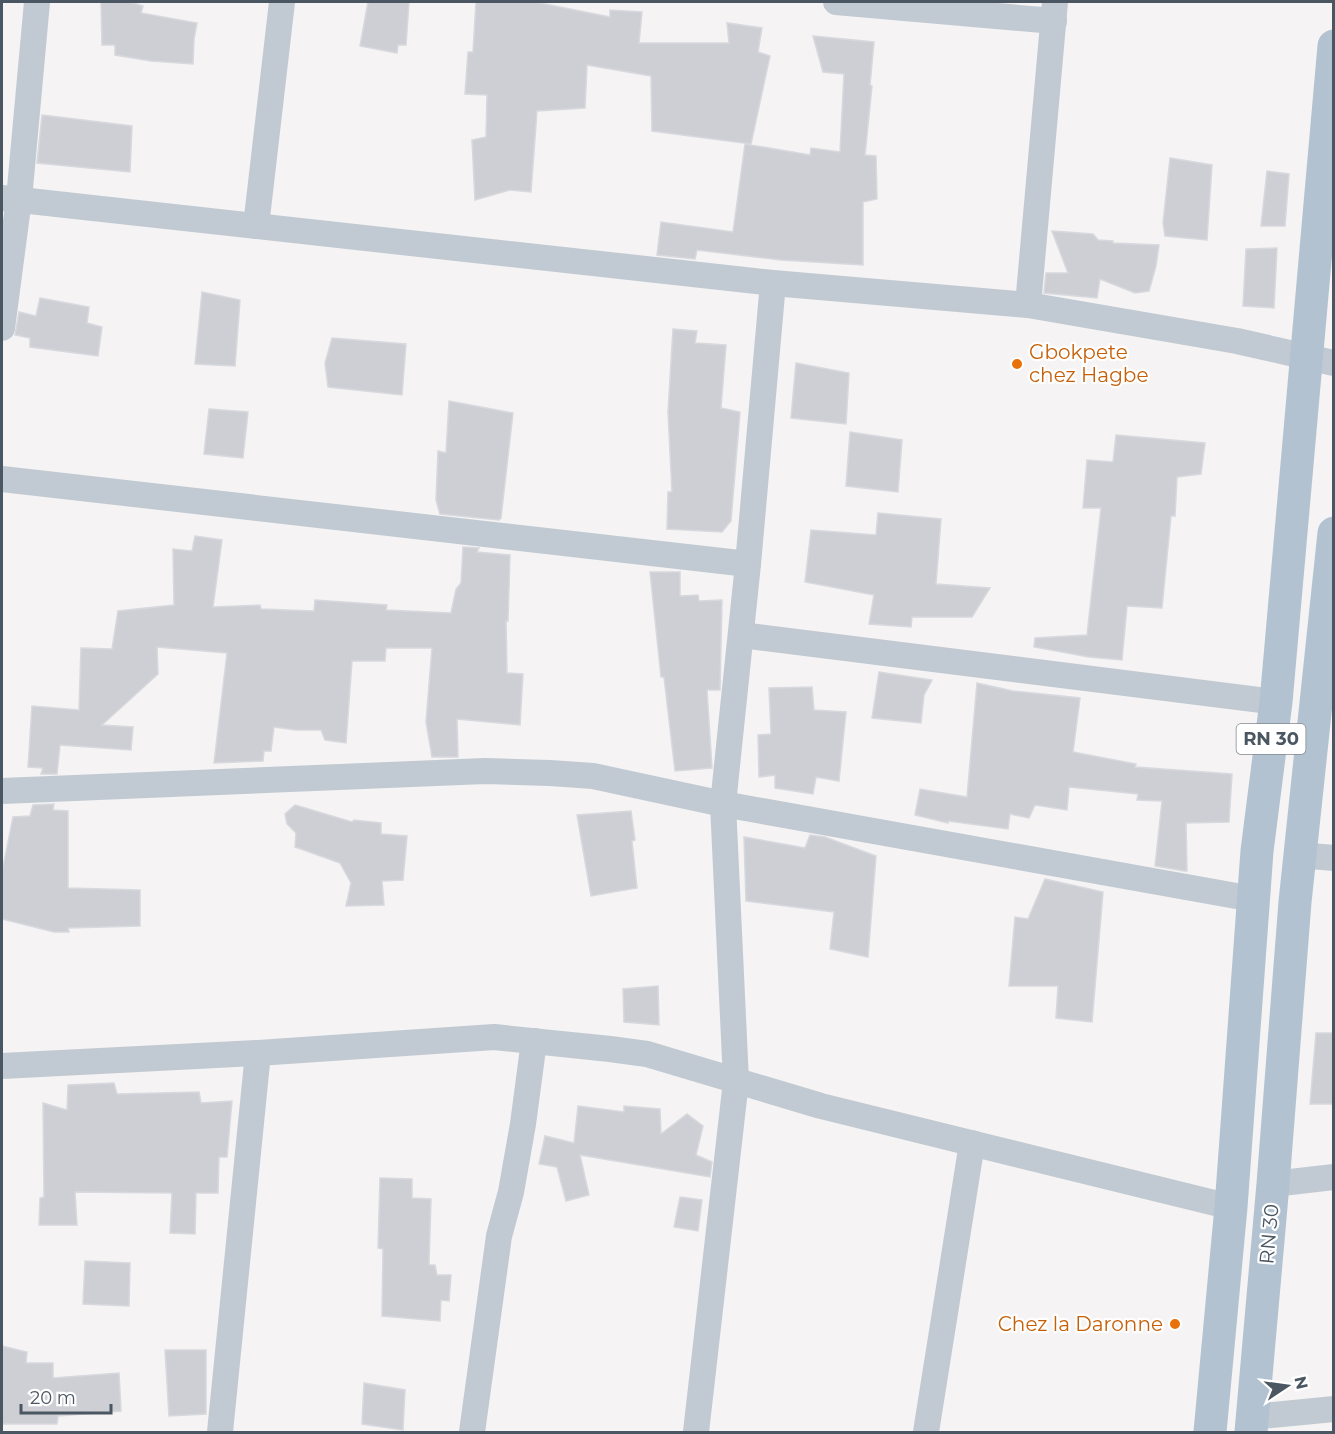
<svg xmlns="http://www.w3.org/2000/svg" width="1335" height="1434" viewBox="0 0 1335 1434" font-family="Montserrat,sans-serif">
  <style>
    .building { fill: #cdcfd5; stroke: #d7d9de; stroke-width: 1.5 }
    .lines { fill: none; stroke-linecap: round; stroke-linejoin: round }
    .minor { stroke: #c1cad2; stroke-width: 26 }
    .primary { stroke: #b3c2d1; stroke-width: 33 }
    .food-dot { fill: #e8710a; stroke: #fff; stroke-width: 2 }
    .labels { text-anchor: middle; stroke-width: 4.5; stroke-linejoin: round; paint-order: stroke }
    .shield { fill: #fff; stroke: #808990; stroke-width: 1.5 }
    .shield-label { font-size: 18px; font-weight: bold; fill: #4a5661 }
    .food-label { font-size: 20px; fill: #c56008; stroke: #fff; text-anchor: start }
    .street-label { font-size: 20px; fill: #4a5661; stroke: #fff }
  </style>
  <rect width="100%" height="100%" fill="#f5f3f3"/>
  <g class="building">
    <path d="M101,2H130L143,6L141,13L197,23L194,39L193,64L151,61L115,55V45H102Z"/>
    <path d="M368,2H409L406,45H398L397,53L360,46Z"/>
    <path d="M476,2H535L610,17V10L642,12L639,43H729L727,23L762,28L758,52L770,56L751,144L652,131L651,76L587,65L585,108L537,111L531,192L510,190L475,200L472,140L486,137L487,95L465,94L468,52H473Z"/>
    <path d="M813,36L874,42L870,85L872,86L865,155L876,156L877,199L863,202V265L781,260L697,250L695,259L657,255L661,222L733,232L745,144L810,155L811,148L840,152L844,74L823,72Z"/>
    <path d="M42,115L132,126L130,172L37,163Z"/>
    <path d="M1170,158L1212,165L1207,240L1165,236L1163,223Z"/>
    <path d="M1267,171L1289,174L1285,226H1261Z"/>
    <path d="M1052,231L1093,234L1098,240L1113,241V243L1159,245L1156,266L1149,291L1135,293L1100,279L1097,298L1044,293L1046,273H1068Z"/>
    <path d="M1277,248L1274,308L1243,306L1246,249Z"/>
    <path d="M202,292L240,300L235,366L195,364Z"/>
    <path d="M40,298L89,307L87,323L102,327L98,356L30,347V338L15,335L19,312L36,316Z"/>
    <path d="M673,329L697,331L695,343L726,345L721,408L740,412L731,521L722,532L667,529L668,492H672L668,412Z"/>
    <path d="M332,338L406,344L402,395L328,387L325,363Z"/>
    <path d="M796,363L849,373L846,424L791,418Z"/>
    <path d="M449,401L513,413L501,518L499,520L440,514L436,500L438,451L446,453Z"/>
    <path d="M209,409L248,412L243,458L204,454Z"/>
    <path d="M850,432L902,440L898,492L846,486Z"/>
    <path d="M1116,435L1205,443L1201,474L1177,477L1175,516H1171L1162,608L1127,606L1122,660L1089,657L1034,647L1035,638L1087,635L1101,508H1083L1087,460L1113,462Z"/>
    <path d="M878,513L941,519L936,584L990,588L972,617H912L911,627L869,624L874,595L805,582L811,530L876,535Z"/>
    <path d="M195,536L222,540L213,607L260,605L261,609L314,611L315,600L387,605L386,610L451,613L456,589L461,583L463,547L479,548L477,552L510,555L508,621H506L507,673L523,674L520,725L457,719L458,757H432L426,722L432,648H386L385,661H352L346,743L325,740L321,730H296L274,727L271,751H264L263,761L214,763L227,653L157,647L158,674L102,725L133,727L131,750L60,745L57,774H41L43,768L28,767L32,706L79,710L81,648L112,649L118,611L174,605L173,549L192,551Z"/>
    <path d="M650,572H680V596L698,595L699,601L722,600L720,690H707L712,768L675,771L664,677H661Z"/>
    <path d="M879,672L932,680L924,695L921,723L872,718Z"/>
    <path d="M977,683L1013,691L1080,698L1073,752L1136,764L1135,767L1232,774L1229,822L1186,823L1187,871H1184L1155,866L1162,801L1137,800L1138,794L1069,787L1067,810L1035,805L1029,818L1010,814L1008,829L948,821V823L915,815L920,789L967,797Z"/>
    <path d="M812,687L814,710L846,712L839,781L816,777L813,794L775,788V775L759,777L758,735L771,734L769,688Z"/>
    <path d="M54,804L53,810L68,811V888L140,890V926L68,928L69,932H54L2,919V872L13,817L30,816L33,805Z"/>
    <path d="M295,805L352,822L354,820L381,823V834L407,836L403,880L382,881L384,905L346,906L351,883L340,863L295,847L296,833L287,824L285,814Z"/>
    <path d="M631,811L635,840L632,841L637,888L591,896L577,815Z"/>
    <path d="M810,835L825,837L876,856L868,957L830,949L834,912L746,901L744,837L805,848Z"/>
    <path d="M1045,879L1103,892L1092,1022L1056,1018L1058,986H1009L1015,917L1028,919Z"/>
    <path d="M658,986L659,1025L624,1022L623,989Z"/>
    <path d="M1316,1033H1334V1104H1310Z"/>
    <path d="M114,1083L117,1094L199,1092L201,1103L232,1101L227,1157H219L218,1193H196L195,1234L170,1233L172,1193L75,1192L77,1225H39L40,1198L44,1197L43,1103L67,1110L68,1085Z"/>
    <path d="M578,1106L624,1112V1106L660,1109L661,1134L687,1114L703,1126L696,1155L712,1162L710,1177L580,1155L589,1195L566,1201L557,1167L539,1164L545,1136L574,1143Z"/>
    <path d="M380,1178L412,1179V1198L431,1199L429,1265H435L437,1275H451L449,1301L441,1300L440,1321L382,1316L383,1249L378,1248Z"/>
    <path d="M680,1197L702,1200L698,1231L674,1227Z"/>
    <path d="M85,1261L130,1263L129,1306L83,1304Z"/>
    <path d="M2,1346L27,1352L26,1363H53V1378L119,1373L121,1411L58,1416L57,1424H2Z"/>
    <path d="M165,1350H206V1414L169,1416Z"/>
    <path d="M364,1383L405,1390L403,1430L362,1424Z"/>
  </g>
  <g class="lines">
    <g class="minor">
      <path d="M836,2L1054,21"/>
      <path d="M2,198L773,283L1028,305L1237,341L1334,363"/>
      <path d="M256,226L282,2"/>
      <path d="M1028,305L1055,2"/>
      <path d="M2,328L19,199L37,2"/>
      <path d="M2,479L748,564"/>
      <path d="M741,635L1276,702"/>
      <path d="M2,791L485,771L550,773L593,776L723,804L1253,899"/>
      <path d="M1299,855L1334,858"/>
      <path d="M2,1066L258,1053L494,1037L610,1049L647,1054L821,1106L1231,1207"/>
      <path d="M1273,1184L1334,1177"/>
      <path d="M1252,1417L1334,1409"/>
      <path d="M220,1432L258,1053"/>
      <path d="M472,1432L499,1236L511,1192L523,1124L534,1041"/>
      <path d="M696,1432L736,1081L723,804L748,564L773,283"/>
      <path d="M926,1432L972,1143"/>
    </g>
    <g class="primary">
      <path d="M1210,1432L1231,1207L1257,851L1276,702L1334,46"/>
      <path d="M1251,1432L1273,1184L1295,902L1334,533"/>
    </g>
  </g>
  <g class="food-dot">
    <circle cx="1017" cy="364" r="6"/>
    <circle cx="1175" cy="1324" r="6"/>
  </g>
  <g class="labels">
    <rect class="shield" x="1236.5" y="724" width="69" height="30" rx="4.5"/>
    <g class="shield-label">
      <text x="1271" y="745">RN 30</text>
    </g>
    <g class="food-label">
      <text x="1029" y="359">Gbokpete<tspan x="1029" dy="23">chez Hagbe</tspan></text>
      <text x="1163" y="1331" text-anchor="end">Chez la Daronne</text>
    </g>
    <g class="street-label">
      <text transform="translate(1269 1234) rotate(-85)" y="7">RN 30</text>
    </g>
  </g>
  <rect width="1335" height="1434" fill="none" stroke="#4a5661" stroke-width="6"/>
  <g transform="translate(1287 1386) rotate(77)" stroke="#ffffff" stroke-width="4.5" paint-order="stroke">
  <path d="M0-4.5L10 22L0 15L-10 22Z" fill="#4a5661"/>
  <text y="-9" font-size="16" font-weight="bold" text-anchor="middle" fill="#4a5661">N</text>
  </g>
  <path d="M21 1404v9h90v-9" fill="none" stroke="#4a5661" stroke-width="3"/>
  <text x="30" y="1404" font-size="18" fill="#4a5661" stroke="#ffffff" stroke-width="4.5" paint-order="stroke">20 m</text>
</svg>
